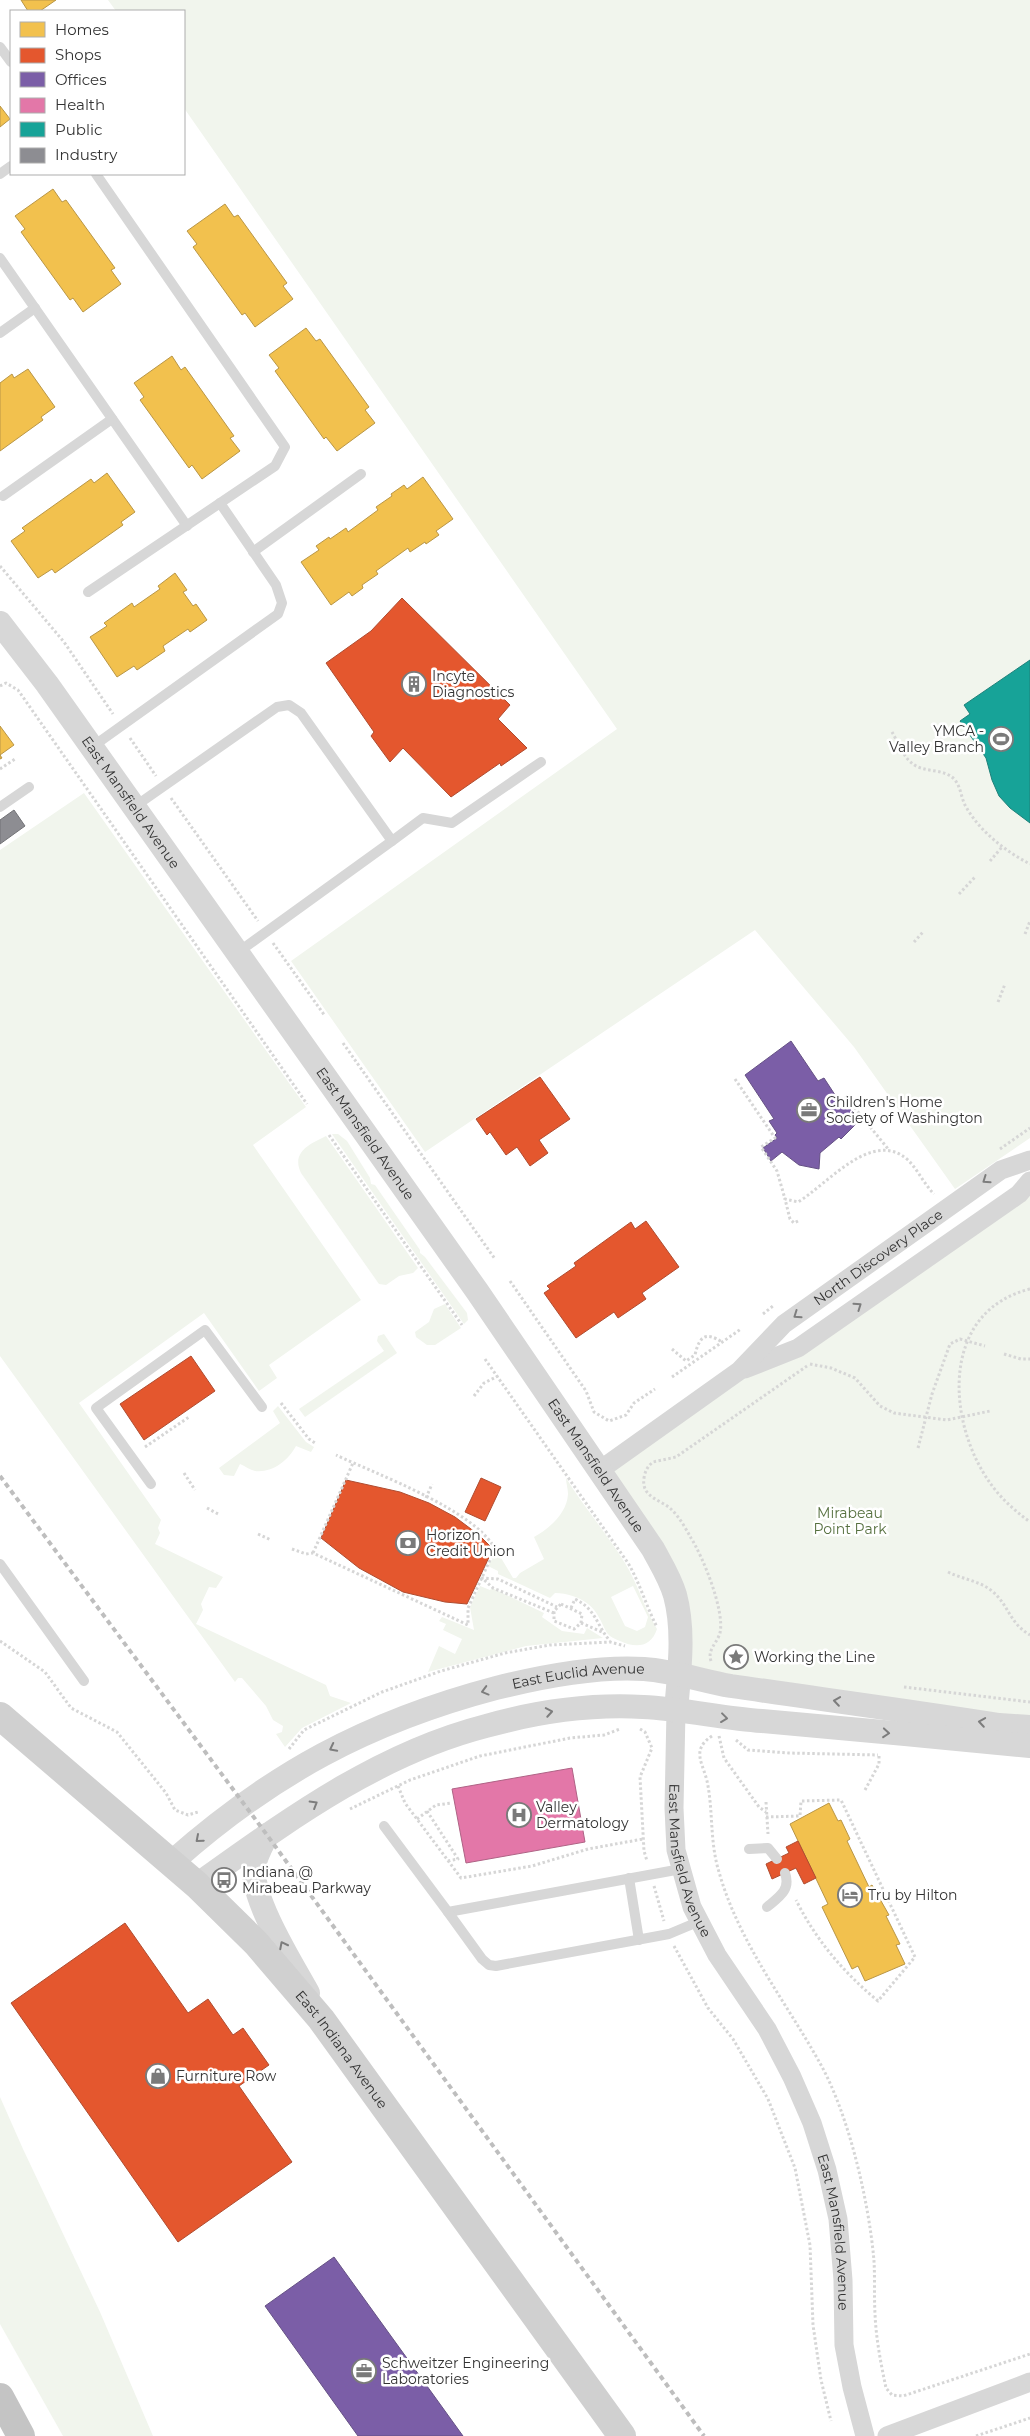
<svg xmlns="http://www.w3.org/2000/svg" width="1030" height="2436" viewBox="0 0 1030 2436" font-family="Montserrat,sans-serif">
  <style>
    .green { fill: #f1f5ed; fill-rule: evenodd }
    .homes { fill: #f2c14e; stroke: #b99646 }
    .shops { fill: #e4572e; stroke: #af4c30 }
    .offices { fill: #7b5ea7; stroke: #655184 }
    .health { fill: #e377a8; stroke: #ae6385 }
    .public { fill: #17a398; stroke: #1f817a }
    .industry { fill: #8d8d92; stroke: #727276 }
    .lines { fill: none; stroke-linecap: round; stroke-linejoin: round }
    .path { stroke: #d6d6d6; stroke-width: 3; stroke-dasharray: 2.5 2.5; stroke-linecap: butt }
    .service { stroke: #d7d7d7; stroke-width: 10 }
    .minor { stroke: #d7d7d7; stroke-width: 19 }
    .tertiary { stroke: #d7d7d7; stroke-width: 24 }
    .secondary { stroke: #d0d0d0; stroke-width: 28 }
    .motorway { stroke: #c4c4c4; stroke-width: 28 }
    .rail { stroke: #bebebe; stroke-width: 4; stroke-dasharray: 5 4; stroke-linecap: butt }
    .oneway { stroke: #7d7d7d }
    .labels { text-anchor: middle; stroke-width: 5; stroke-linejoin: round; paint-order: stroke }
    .poi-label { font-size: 14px; fill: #333; stroke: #fff; text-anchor: start }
    .street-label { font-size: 14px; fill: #333; stroke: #fff }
    .park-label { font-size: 14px; fill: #56703f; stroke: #fff }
  </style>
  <rect width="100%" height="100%" fill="#fff"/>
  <g class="green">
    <path d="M108,0H1030V1138L955,1189L854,1047L755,930L425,1152L291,961L617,729L184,108V11H116Z"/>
    <path d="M84,793L306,1107L253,1145L361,1300L269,1365L277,1378L259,1391L204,1313L79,1403L161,1520L158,1528L160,1533L155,1544L223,1577L216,1588L209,1587L201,1604L203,1610L196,1624L326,1685L330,1696L351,1703L302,1728L285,1747L276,1734L282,1732L283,1726L273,1720L266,1706L242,1678H238L235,1682L0,1356V850Z"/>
    <path d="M332,1134H338L347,1141L370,1178L371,1184L375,1185L420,1250V1253L425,1257L467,1313L468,1320L464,1324Z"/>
    <path d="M326,1136L418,1268L413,1273L399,1276L386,1285L379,1284L301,1173C291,1152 310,1144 326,1136Z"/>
    <path d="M1030,1181V1727L679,1675V1613L600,1470L739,1371L798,1348Z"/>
    <path d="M445,1304L461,1328L435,1345H427L416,1337L415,1332L429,1322L434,1309Z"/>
    <path d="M384,1334L397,1353L305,1417L299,1409L384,1351L377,1341L378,1336Z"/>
    <path d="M278,1406L306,1442L314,1447L311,1452L296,1446C288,1461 272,1473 255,1471C250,1470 245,1466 240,1464L234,1476L224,1475L219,1468L280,1423L273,1411Z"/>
    <path d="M566,1478C584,1507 607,1534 625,1563C638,1584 644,1608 657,1629C651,1648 635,1648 620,1641C615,1639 610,1637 607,1633C601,1622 598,1612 588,1604C579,1597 567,1593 555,1593L550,1598L498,1574V1571L488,1566L497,1551L513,1578H516L520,1573L544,1559L534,1537C550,1528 567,1513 568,1494C568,1489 566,1483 566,1478ZM633,1586L648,1617L645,1627L637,1631L625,1626L611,1597Z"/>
    <path d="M480,1586L490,1590L492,1588L544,1613L542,1617L562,1631L584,1634L587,1628L603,1638L526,1646L428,1672L439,1646L455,1654L462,1639L443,1630L446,1624L439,1621L442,1617L474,1630L470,1607Z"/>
    <path d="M0,2097L23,2149L100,2312L153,2436H63L0,2324Z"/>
  </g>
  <g class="homes">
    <path d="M21,0H56L40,11H28Z"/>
    <path d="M0,106L10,119L0,127Z"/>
    <path d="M53,189L62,202L66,200L115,268L111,270L121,284L83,312L73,298L70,300L21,232L25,229L15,216Z"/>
    <path d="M225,204L234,217L238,215L287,283L283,286L293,299L255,327L245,313L242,315L193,247L197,244L187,231Z"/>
    <path d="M306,328L316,341L320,339L369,407L365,410L375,423L337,451L326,437L324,439L275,371L279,368L269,355Z"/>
    <path d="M172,356L181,370L185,367L234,436L230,438L240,451L202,479L192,465L189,468L140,400L144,397L134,383Z"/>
    <path d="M28,369L55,407L41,417L43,420L0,451V383L12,374L14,378Z"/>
    <path d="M107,473L135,512L121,522L123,525L55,573L52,569L38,578L11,541L25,531L22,528L91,479L94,483Z"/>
    <path d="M423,477L453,519L436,531L439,535L426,544L425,542L410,552L408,548L376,571L378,574L362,585L363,588L352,596L349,592L331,605L301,562L319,550L316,546L329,537L330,539L346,528L348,532L378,510L376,507L392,496L391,494L404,485L407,489Z"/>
    <path d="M175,573L187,590L183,592L193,606L196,604L207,620L190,632L188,629L163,646L165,651L137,670L134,666L117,677L90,637L107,626L104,623L132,603L134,607L160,589L158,586Z"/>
    <path d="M0,726L14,745L0,755L2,758L0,759Z"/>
    <path d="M829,1803L838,1821L841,1820L850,1839L847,1841L869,1887L872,1885L889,1915L886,1916L900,1944L896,1945L905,1964L865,1981L858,1966L852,1969L822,1907L828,1904L790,1824Z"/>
  </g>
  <g class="shops">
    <path d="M402,598L510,705L498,719L527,748L501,766L500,763L451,797L403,748L390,762L371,736L374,732L326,663L371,631Z"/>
    <path d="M540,1077L570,1119L539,1140L548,1153L530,1166L517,1147L506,1155L490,1132L487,1135L476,1119Z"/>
    <path d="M646,1221L679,1267L642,1293L646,1299L618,1318L614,1312L576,1338L544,1293L550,1289L547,1286L576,1266L574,1263L631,1222L635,1229Z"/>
    <path d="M191,1356L215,1391L144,1440L120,1404Z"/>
    <path d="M481,1478L501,1487L485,1521L465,1512Z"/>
    <path d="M346,1480L400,1492L429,1503L455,1517L479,1535L493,1549L467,1604L445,1602L403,1592L359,1568L321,1538Z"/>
    <path d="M798,1841L816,1878L804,1884L796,1868L772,1879L766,1864L789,1853L786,1847Z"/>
    <path d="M125,1923L188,2013L208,1999L233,2035L243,2028L269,2065L239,2086L292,2162L178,2242L11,2003Z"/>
  </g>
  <g class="offices">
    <path d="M791,1041L818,1081L824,1078L839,1101L841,1099L860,1120L841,1139L839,1137L820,1153L819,1169L799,1165L782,1152L771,1161L763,1148L777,1138L775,1135L777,1133L769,1121L774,1119L745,1075Z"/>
    <path d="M334,2257L463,2436H358L265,2306Z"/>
  </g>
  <path class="health" d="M572,1768L585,1842L466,1863L452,1789Z"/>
  <path class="public" d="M1030,660V823L1010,808L999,796L992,780L986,758L960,721L970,714L964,705Z"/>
  <path class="industry" d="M14,810L25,826L0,844V820Z"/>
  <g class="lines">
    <g class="path">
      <path d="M0,566L64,642L113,714"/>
      <path d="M0,686L6,683L18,690L307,1104"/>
      <path d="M892,732C898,742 903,757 913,764C924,773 945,768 955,780C961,788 961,797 965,805C979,831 1005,851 1030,864"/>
      <path d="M130,738L156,776"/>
      <path d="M0,769L15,759"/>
      <path d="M171,798L258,921"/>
      <path d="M990,861L1002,847"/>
      <path d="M959,894L975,877"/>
      <path d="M1025,934L1030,921"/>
      <path d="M914,942L923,932"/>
      <path d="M273,943L325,1016"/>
      <path d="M998,1002L1005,984"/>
      <path d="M343,1043L495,1259"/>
      <path d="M735,1079L775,1138L761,1147L777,1171L785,1199"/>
      <path d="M845,1096L889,1150"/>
      <path d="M329,1135L462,1325"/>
      <path d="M1000,1149L1030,1128"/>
      <path d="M798,1221L794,1223L790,1219L785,1199L798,1202C828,1184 872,1128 908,1160C918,1170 924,1184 934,1194"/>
      <path d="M510,1281L586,1391L594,1412L609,1421L626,1415L634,1403L655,1389"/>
      <path d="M1030,1289C945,1310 946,1410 983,1472C995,1493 1011,1508 1030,1522"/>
      <path d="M763,1314L773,1306"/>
      <path d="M672,1349L686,1361L695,1355C699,1337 705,1331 722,1342"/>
      <path d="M1004,1354L1021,1359H1030"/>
      <path d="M485,1359L628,1563C640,1583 646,1606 657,1627"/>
      <path d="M810,1364L831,1368L855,1378L880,1406L894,1413L947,1420L990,1411"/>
      <path d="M672,1377L741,1329"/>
      <path d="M474,1396L484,1383L498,1376"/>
      <path d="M281,1403L309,1439L315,1443"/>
      <path d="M145,1447L189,1417"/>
      <path d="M918,1448L932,1394L950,1344L960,1339L985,1346"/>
      <path d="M184,1473L195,1490"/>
      <path d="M426,1498L432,1484"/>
      <path d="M207,1508L220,1515"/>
      <path d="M258,1534L271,1540"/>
      <path d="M292,1549L306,1554L313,1553L468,1625V1608L495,1549C475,1510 376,1474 336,1455"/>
      <path d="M313,1553L353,1463"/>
      <path d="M948,1572C962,1579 980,1581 992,1591C1009,1605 1009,1623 1030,1635"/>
      <path d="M561,1604L582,1614L581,1623L574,1629L554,1621V1611Z"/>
      <path d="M571,1608L575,1599C597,1610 596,1625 610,1641"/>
      <path d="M554,1613L493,1588L482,1578L498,1579L557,1607"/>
      <path d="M581,1623L602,1632"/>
      <path d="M0,1641L45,1672L71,1708L117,1732L166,1793L175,1810L188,1815L198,1812"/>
      <path d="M711,1661C707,1650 717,1643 720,1633C725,1611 703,1557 691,1538C686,1529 680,1518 672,1510C661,1499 641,1498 644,1478C645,1471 648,1466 653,1462L676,1457L807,1366"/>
      <path d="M904,1687L1030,1702"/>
      <path d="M640,1729L645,1732L652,1748L640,1777L644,1851L647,1861"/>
      <path d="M712,1736C689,1751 705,1765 708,1786C713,1814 710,1843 719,1872C739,1943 785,2000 821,2065C849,2116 869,2202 874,2261C875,2278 874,2296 875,2314C876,2339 881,2364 886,2388L892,2395L903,2396L1030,2354"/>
      <path d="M719,1736L724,1758L759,1807L766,1812"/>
      <path d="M736,1740L748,1750L789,1753L878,1755"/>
      <path d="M289,1749L304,1730L382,1692L441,1671L505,1653L550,1645L610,1642L625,1646"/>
      <path d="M398,1786L405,1803L461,1878L532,1866L588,1849L643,1839"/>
      <path d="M865,1790L879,1764V1755"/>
      <path d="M766,1802L768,1834"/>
      <path d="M350,1809L410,1780L480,1756L570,1738L604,1735L620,1729"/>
      <path d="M427,1811L458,1859L448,1861"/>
      <path d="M766,1817L800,1816L801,1801L841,1800L915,1957L878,2001C843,1972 816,1940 796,1900"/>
      <path d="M417,1819L436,1805L452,1803"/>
      <path d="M654,1886L664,1921"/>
      <path d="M674,1946L708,2008L733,2039L768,2099L795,2168L810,2245L813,2325L821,2380L831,2421"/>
      <path d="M976,2436L1030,2418"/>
    </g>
    <g class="service">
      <path d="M0,47L11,62"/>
      <path d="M0,174L11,166"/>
      <path d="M0,258L187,526"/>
      <path d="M0,333L35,308"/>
      <path d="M3,496L112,419"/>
      <path d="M253,552L361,474"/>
      <path d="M88,592L275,466L285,447L96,174"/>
      <path d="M92,747L278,614L282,603L276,585L220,503"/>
      <path d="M0,807L29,787"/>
      <path d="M134,807L277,707L289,705L301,713L392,841L237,953"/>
      <path d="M392,841L423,818L452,823L541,762"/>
      <path d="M151,1484L96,1408L205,1330L262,1407"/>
      <path d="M0,1564L84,1681"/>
      <path d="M384,1826L448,1912L681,1869"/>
      <path d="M749,1849L768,1848L777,1859"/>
      <path d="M629,1878L639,1940"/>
      <path d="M767,1907C779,1897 791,1890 785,1873"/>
      <path d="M448,1912L482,1959L489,1965L496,1966L669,1934L700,1921"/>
    </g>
    <g class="minor">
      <path d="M745,1369L798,1348L1019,1194L1030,1181"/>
      <path id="s1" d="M600,1470L739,1371L784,1324L1001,1170L1030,1160"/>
      <path id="s2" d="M676,1711L674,1808L676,1850L692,1907L717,1955L767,2029L792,2077L812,2123L827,2170L838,2219L843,2280L844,2345L852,2387L865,2436"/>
      <path d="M887,2436L1030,2382"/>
    </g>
    <g class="tertiary">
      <path id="s3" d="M0,623L47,684L477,1291L653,1549C661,1564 670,1578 675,1595C685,1632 679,1673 676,1711"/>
      <path d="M267,1835C262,1845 255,1857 254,1867C251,1899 292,1964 308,1993"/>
      <path id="s4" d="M172,1862C271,1774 367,1722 496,1688C540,1677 599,1666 644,1669C674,1671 702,1681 731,1686C820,1699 910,1711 999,1725L1030,1727"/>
      <path d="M197,1885C287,1821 377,1754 486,1726C536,1712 591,1704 643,1707C683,1709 722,1718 762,1721C851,1729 941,1737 1030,1746"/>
    </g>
    <path class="secondary" id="s5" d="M0,1716L197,1885L256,1943L321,2019L622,2436"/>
    <path class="motorway" d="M0,2397L21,2436"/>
    <path class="rail" d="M0,1476L267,1835L704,2436"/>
  </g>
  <defs><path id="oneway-chevron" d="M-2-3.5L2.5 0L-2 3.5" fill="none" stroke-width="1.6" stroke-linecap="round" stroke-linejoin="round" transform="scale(1.25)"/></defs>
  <g class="oneway">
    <use href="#oneway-chevron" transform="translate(986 1180) rotate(145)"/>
    <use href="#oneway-chevron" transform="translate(858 1306) rotate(-35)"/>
    <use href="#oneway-chevron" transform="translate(797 1315) rotate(145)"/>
    <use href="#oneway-chevron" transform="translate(485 1691) rotate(165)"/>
    <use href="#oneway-chevron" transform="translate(837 1701) rotate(-172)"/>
    <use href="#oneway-chevron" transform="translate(549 1712) rotate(-10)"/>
    <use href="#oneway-chevron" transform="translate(724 1718) rotate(7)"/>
    <use href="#oneway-chevron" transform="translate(982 1722) rotate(-171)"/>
    <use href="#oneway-chevron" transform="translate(886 1733) rotate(5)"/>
    <use href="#oneway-chevron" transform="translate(333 1748) rotate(153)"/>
    <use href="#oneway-chevron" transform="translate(314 1804) rotate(-31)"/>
    <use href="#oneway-chevron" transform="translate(199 1839) rotate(139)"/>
    <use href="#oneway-chevron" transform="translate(283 1945) rotate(-117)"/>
  </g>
  <defs>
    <symbol id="building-ring" viewBox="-11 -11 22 22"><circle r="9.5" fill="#fff" stroke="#7a7a7a" stroke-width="1.5"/><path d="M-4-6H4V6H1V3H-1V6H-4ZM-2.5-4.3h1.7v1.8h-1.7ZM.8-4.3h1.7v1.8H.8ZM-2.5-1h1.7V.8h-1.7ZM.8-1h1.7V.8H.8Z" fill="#7a7a7a"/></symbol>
    <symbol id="stadium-ring" viewBox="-11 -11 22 22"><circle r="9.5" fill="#fff" stroke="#7a7a7a" stroke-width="1.5"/><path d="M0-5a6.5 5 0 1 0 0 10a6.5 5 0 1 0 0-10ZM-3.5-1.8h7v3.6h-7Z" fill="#7a7a7a"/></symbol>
    <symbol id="office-ring" viewBox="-11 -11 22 22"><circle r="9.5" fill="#fff" stroke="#7a7a7a" stroke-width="1.5"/><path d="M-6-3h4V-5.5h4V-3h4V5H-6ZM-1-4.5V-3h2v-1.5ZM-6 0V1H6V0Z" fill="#7a7a7a"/></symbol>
    <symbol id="bank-ring" viewBox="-11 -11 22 22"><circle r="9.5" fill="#fff" stroke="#7a7a7a" stroke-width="1.5"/><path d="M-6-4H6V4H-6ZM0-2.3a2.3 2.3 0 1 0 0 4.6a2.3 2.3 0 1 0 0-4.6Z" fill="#7a7a7a"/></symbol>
    <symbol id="sight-ring" viewBox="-11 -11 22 22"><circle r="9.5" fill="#fff" stroke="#7a7a7a" stroke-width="1.5"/><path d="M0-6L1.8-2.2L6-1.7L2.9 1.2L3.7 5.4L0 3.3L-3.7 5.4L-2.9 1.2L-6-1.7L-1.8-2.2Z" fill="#7a7a7a"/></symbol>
    <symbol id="hospital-ring" viewBox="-11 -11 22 22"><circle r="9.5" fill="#fff" stroke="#7a7a7a" stroke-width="1.5"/><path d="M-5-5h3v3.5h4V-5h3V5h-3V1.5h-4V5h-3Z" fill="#7a7a7a"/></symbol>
    <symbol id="bus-ring" viewBox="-11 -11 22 22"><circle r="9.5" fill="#fff" stroke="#7a7a7a" stroke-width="1.5"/><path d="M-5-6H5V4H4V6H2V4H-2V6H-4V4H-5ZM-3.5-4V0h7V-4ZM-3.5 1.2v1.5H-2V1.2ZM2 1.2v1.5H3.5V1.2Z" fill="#7a7a7a"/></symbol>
    <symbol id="hotel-ring" viewBox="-11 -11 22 22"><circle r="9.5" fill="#fff" stroke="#7a7a7a" stroke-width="1.5"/><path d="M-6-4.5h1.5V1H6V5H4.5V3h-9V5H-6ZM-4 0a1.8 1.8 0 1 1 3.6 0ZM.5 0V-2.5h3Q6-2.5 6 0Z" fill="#7a7a7a"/></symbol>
    <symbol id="shop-ring" viewBox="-11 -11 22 22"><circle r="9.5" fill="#fff" stroke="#7a7a7a" stroke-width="1.5"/><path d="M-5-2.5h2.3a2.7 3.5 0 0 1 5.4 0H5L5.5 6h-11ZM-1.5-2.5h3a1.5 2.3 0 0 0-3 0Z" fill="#7a7a7a"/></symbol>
  </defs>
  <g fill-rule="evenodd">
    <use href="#building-ring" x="400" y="670" width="28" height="28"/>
    <use href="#stadium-ring" x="987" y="725" width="28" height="28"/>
    <use href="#office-ring" x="795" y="1096" width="28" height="28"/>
    <use href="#bank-ring" x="394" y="1529" width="28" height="28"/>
    <use href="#sight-ring" x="722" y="1643" width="28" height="28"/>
    <use href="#hospital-ring" x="505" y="1801" width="28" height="28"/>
    <use href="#bus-ring" x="210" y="1866" width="28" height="28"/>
    <use href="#hotel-ring" x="836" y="1881" width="28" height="28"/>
    <use href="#shop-ring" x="144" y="2062" width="28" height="28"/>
    <use href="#office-ring" x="350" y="2357" width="28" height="28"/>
  </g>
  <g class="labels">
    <g class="poi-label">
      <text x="432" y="681">Incyte<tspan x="432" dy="16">Diagnostics</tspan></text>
      <text x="984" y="736" text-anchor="end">YMCA -<tspan x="984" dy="16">Valley Branch</tspan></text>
      <text x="826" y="1107">Children's Home<tspan x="826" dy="16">Society of Washington</tspan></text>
      <text x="426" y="1540">Horizon<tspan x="426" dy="16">Credit Union</tspan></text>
      <text x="754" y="1662">Working the Line</text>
      <text x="536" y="1812">Valley<tspan x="536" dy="16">Dermatology</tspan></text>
      <text x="242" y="1877">Indiana @<tspan x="242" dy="16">Mirabeau Parkway</tspan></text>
      <text x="868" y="1900">Tru by Hilton</text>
      <text x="176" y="2081">Furniture Row</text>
      <text x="382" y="2368">Schweitzer Engineering<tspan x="382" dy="16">Laboratories</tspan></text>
    </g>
    <g class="street-label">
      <text dy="5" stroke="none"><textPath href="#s3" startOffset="222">East Mansfield Avenue</textPath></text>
      <text dy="5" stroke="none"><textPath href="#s3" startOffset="628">East Mansfield Avenue</textPath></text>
      <text dy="5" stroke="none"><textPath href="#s1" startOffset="351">North Discovery Place</textPath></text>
      <text dy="5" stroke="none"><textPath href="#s3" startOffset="1032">East Mansfield Avenue</textPath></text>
      <text dy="5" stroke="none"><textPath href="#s4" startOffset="455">East Euclid Avenue</textPath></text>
      <text dy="5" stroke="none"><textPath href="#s2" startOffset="152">East Mansfield Avenue</textPath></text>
      <text dy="5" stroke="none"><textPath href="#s5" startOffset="479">East Indiana Avenue</textPath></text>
      <text dy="5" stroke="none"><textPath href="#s2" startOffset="558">East Mansfield Avenue</textPath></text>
    </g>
    <g class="park-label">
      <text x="850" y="1518">Mirabeau<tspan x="850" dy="16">Point Park</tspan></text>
    </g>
  </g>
  <rect x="10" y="10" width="175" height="165" fill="#ffffff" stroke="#adadad"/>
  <rect x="20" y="22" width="25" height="15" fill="#f2c14e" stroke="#adadad"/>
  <text x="55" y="35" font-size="15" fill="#333333">Homes</text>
  <rect x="20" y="48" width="25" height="15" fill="#e4572e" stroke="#adadad"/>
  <text x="55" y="60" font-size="15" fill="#333333">Shops</text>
  <rect x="20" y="72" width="25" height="15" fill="#7b5ea7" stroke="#adadad"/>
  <text x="55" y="85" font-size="15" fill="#333333">Offices</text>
  <rect x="20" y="98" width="25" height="15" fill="#e377a8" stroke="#adadad"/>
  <text x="55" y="110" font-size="15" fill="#333333">Health</text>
  <rect x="20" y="122" width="25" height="15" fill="#17a398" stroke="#adadad"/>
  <text x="55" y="135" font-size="15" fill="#333333">Public</text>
  <rect x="20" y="148" width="25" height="15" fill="#8d8d92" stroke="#adadad"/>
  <text x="55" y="160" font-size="15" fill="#333333">Industry</text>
</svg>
